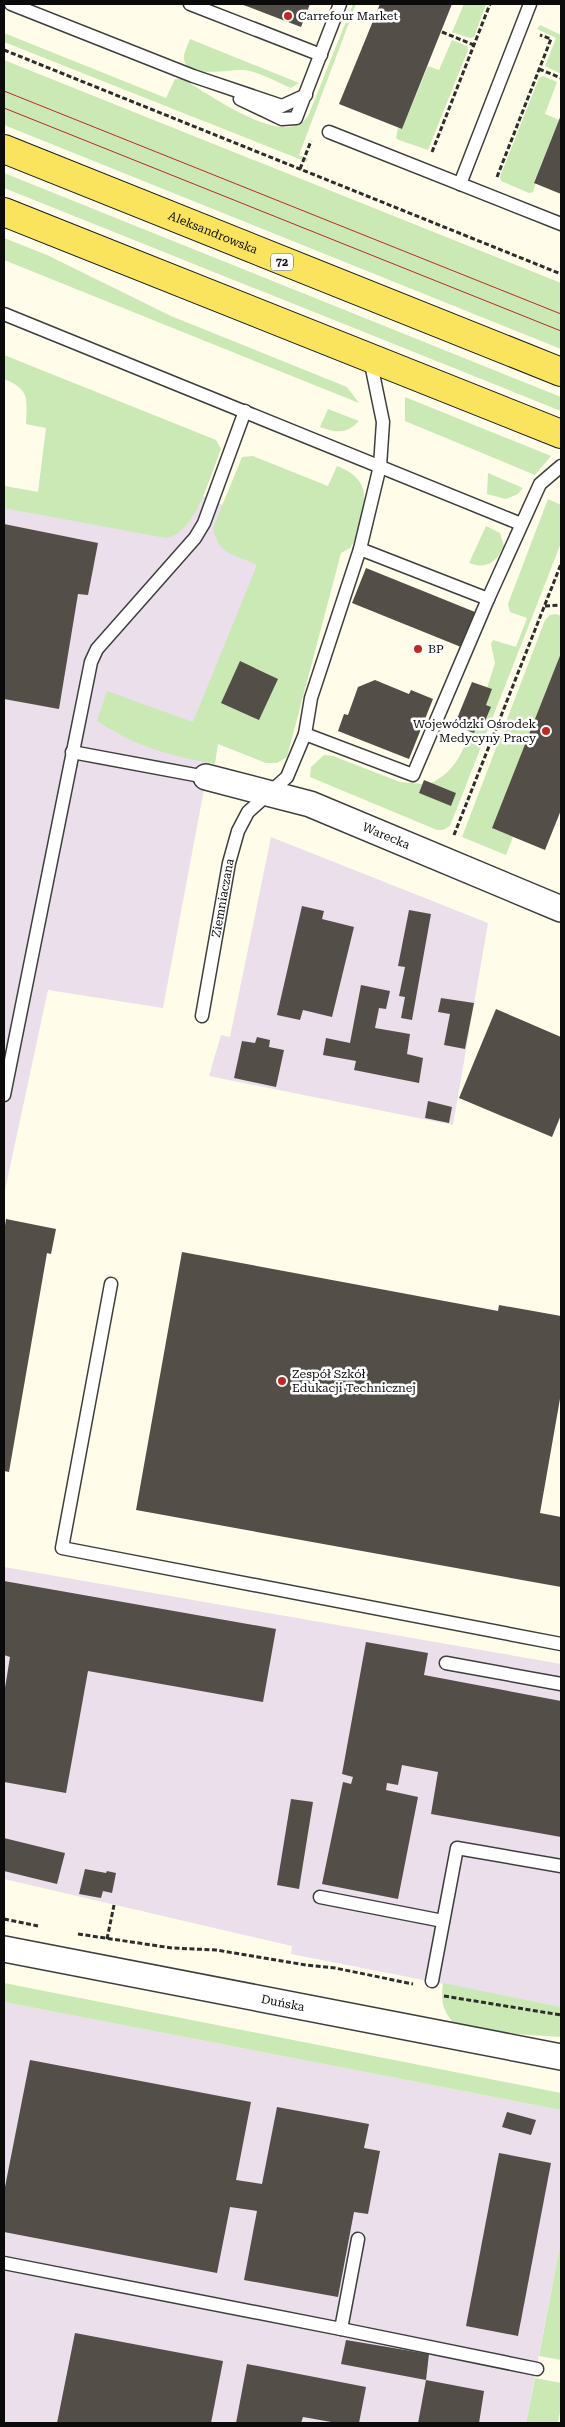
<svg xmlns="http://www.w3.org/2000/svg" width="565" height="2427" viewBox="0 0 565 2427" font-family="'Roboto Serif',serif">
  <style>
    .industrial { fill: #ebdfeb }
    .green { fill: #cae9b4 }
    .building { fill: #544e48 }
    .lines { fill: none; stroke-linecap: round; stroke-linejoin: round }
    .lane-casing { stroke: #3e3e3e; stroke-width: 15 }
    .street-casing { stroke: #3e3e3e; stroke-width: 28 }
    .primary-casing { stroke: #1c1c1c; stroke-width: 30 }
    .path { stroke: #2d2d2d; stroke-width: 3; stroke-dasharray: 5 2.5; stroke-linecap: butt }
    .lane { stroke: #fff; stroke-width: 12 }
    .street { stroke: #fff; stroke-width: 25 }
    .primary { stroke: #fae45e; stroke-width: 28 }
    .tram { stroke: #bc2b23; stroke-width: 1 }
    .poi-dot { fill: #bc2b23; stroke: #fff; stroke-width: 2 }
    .labels { text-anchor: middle; stroke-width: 5; stroke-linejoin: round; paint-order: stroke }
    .shield { fill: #fff; stroke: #545454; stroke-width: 1 }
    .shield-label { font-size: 11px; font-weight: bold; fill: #0b0b0b }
    .poi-label { font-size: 12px; fill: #0b0b0b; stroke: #fff; text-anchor: start }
    .street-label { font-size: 12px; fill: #0b0b0b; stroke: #fff }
  </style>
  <rect width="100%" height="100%" fill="#fffde9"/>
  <g class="industrial">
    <path d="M55,440L202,496L321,547L214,736L163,1008L48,990L4,1195V486L38,492Z"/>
    <path d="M271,837L488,923L453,1125L209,1076L221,1035L230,1037Z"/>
    <path d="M4,1567L561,1664V2007L291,1954L292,1946L4,1879Z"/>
    <path d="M4,2002L561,2110V2240L526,2423H4Z"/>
  </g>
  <g class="green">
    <path d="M353,4H356L299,155L308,159L307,162L4,42V33L166,98L175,79H182C208,92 288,154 309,114Z"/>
    <path d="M464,4H486L474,37L470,38L452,32Z"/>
    <path d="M540,25L561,35V74L545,66L556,38L537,29Z"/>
    <path d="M190,39L299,83L291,88C277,82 258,71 243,70C230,69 183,80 184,57C184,52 188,44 190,39Z"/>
    <path d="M452,40L467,46L468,50L428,150L399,140L396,138L398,128L402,129L428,66L439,70Z"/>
    <path d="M4,60L561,283V349L4,125Z"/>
    <path d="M543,76L557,82L545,114L559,120L534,182L536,183L533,192L529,193L501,181L500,177L539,78Z"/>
    <path d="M4,173L561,397V411L4,188Z"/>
    <path d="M4,238L47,255L171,316L347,387L359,403L4,260Z"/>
    <path d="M4,355L216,440L221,449C211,474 195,534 166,538L4,508V486L38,492L46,428L26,424C27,399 30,389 4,379Z"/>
    <path d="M405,397L551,456L535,475L405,421Z"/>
    <path d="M328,409L359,421C347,434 336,433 320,427Z"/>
    <path d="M253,456L328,486L337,466C378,482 363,508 354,542L350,548L341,553L287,757L277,763H266L218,744L215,764C168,755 137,747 97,721L107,691L193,722L257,565C235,554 219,556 213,528L242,457Z"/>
    <path d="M488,473L523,488L518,494L506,499L487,494Z"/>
    <path d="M548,499L561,505V543L450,826L443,830H437L310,777L311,767L324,755L333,756L400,782L423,784L419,793L451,805L456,793L431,783C454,772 462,754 470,732L474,733L480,718L485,720L490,707L486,705L487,688L495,663L491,644L493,640L516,647L527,618L510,612L508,604Z"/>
    <path d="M486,526L500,533L504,546C497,561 487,570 469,563Z"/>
    <path d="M556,614L561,616V653L492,828L513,837L506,855L462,837L545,620L550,615Z"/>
    <path d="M4,1983L561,2093V2110L4,2002Z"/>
    <path d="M443,1983L561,2007V2037L515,2034L454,2023C442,2011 441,2000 443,1983Z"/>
    <path d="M561,2240V2360L539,2356Z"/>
    <path d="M535,2378L561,2383V2406L558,2423H526Z"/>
  </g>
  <g class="building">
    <path d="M241,4H310L301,27Z"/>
    <path d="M380,4H452L402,129L339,104Z"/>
    <path d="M561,115V194L534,183Z"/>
    <path d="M4,524L98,543L88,595L78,594L59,709L4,699Z"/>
    <path d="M366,568L475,612L461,647L352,603Z"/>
    <path d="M561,653V810L545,850L492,828Z"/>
    <path d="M240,661L278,679L259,720L221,703Z"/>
    <path d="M375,680L409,694L411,690L433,699L409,759L338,731L344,714L348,715L358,687Z"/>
    <path d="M472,682L492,689L486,705L491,707L485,721L480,718L474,733L454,726Z"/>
    <path d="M424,780L456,793L451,806L419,793Z"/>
    <path d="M302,906L324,911L322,919L354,927L332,1017L303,1010L300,1020L277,1015Z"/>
    <path d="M409,910L431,914L412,1020L401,1018L405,997L399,996L405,967L398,966Z"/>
    <path d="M361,985L390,991L386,1009L379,1008L375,1028L410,1034L407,1054L423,1058L419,1083L354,1070L356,1061L323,1055L326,1038L350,1043Z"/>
    <path d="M441,998L474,1003L465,1049L444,1045L450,1014L438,1012Z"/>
    <path d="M496,1009L561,1037V1115L552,1137L459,1098Z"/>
    <path d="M257,1037L270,1040L269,1047L284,1050L276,1087L234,1078L242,1041L255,1043Z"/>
    <path d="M428,1101L452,1107L449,1123L425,1118Z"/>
    <path d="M6,1219L56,1229L51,1254L47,1253L9,1472L4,1471V1232Z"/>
    <path d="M182,1252L498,1311L499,1305L561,1316V1393L540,1513L561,1517V1587L136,1510Z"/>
    <path d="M4,1581L276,1629L263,1702L88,1671L66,1793L4,1782V1694L10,1657L4,1655Z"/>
    <path d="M366,1642L428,1653L424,1675L561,1701V1837L431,1814L438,1772L402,1765L398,1785L387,1783L386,1790L418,1797L398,1899L322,1884L343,1782L351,1784L353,1777L342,1774Z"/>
    <path d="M291,1799L313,1802L299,1889L277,1885Z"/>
    <path d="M4,1838L65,1853L57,1884L4,1871Z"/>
    <path d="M85,1869L106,1873L107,1871L116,1873L112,1893L103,1891L101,1898L79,1894Z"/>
    <path d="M30,2060L251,2102L236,2180L262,2184L277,2107L369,2124L364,2148L380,2151L368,2214L354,2212L338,2297L244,2280L257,2211L230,2207L217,2273L4,2232V2192Z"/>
    <path d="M507,2112L536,2120L531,2135L502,2127Z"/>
    <path d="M499,2153L551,2163L518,2336L466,2326Z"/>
    <path d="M75,2333L223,2361L211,2423H57Z"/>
    <path d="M346,2340L429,2354L426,2380L341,2364Z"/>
    <path d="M247,2364L366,2387L359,2423H337L303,2417L301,2423H236Z"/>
    <path d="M426,2380L484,2391L479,2423H418Z"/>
  </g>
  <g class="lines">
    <defs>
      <g id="lane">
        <path d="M11,4L193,76L282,106L306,95"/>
        <path d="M190,4L321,55"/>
        <path d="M240,99L282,119L296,118L340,4"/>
        <path d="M329,132L561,224"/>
        <path d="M460,184L530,4"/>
        <path d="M4,314L521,524"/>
        <path d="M370,359L383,422L380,466L360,549L488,599L540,484L561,466"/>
        <path d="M360,549L311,698L305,734L413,775L488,599"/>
        <path d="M72,752L206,777"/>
        <path id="s1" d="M202,1016L229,863L238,831L248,812L287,777L305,734"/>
        <path d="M4,1095L91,662L97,649L195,538L204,523L245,411"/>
        <path d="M111,1284L62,1548L561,1644"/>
        <path d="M446,1663L561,1684"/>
        <path d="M320,1897L443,1921"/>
        <path d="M432,1981L457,1848L561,1866"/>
        <path d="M4,2263L341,2329L358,2239"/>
        <path d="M341,2329L537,2369"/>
      </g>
      <g id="street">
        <path id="s2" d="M206,777L310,804L561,909"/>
        <path id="s3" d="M4,1949L561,2057"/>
      </g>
      <g id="primary">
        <path id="s4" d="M4,149L561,372"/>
        <path d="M4,212L561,434"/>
      </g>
    </defs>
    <use href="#lane" class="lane-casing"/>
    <use href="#street" class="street-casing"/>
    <use href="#primary" class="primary-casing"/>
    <g class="path">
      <path d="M442,32L474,45"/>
      <path d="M4,50L561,274"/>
      <path d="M539,69L561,78"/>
      <path d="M432,152L490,4"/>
      <path d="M300,169L311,141"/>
      <path d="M497,177L551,39L540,35"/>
      <path d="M545,606L561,605"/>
      <path d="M454,835L561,564"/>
      <path d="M4,1919L38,1926"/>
      <path d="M78,1934L172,1948L216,1950L306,1965L335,1968L413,1984"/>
      <path d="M107,1939L114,1905"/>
      <path d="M444,1996L561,2015"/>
    </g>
    <use href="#lane" class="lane"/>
    <use href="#street" class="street"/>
    <use href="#primary" class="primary"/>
    <g class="tram">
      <path d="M4,91L561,314"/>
      <path d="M4,108L561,331"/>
    </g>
  </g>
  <g class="poi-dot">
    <circle cx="288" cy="16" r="5"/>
    <circle cx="418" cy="649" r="5"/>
    <circle cx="546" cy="731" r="5"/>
    <circle cx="282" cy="1381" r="5"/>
  </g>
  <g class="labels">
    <rect class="shield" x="271" y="253.5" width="22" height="17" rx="4"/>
    <g class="shield-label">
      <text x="282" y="266">72</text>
    </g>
    <g class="poi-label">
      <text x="298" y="20">Carrefour Market</text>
      <text x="428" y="653">BP</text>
      <text x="536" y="728" text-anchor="end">Wojewódzki Ośrodek<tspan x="536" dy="14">Medycyny Pracy</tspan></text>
      <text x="292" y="1378">Zespół Szkół<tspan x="292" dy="14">Edukacji Technicznej</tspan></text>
    </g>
    <g class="street-label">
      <text dy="4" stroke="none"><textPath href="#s4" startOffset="225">Aleksandrowska</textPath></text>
      <text dy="4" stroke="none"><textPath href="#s2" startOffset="190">Warecka</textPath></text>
      <text dy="4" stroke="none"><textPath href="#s1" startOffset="120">Ziemniaczana</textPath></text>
      <text dy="4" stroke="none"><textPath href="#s3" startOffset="284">Duńska</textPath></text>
    </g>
  </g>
  <rect width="565" height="2427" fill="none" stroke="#0b0b0b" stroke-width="10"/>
</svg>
